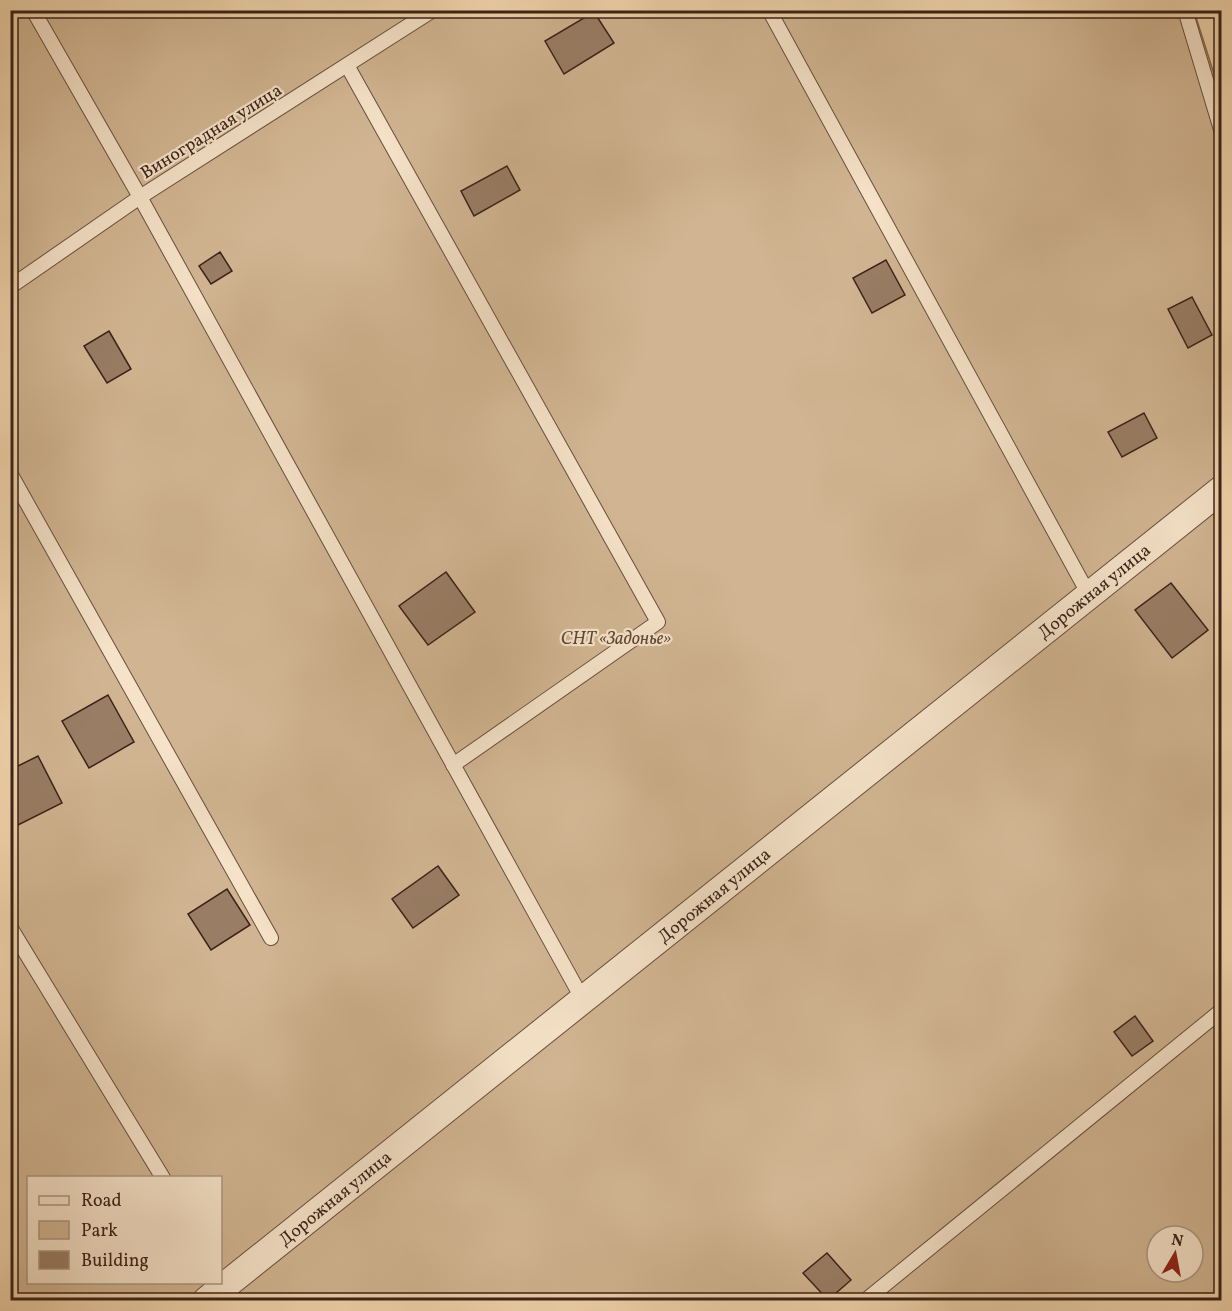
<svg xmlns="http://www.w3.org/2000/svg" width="1232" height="1311" viewBox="0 0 1232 1311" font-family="Vollkorn,serif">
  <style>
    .green { fill: #d1b592; stroke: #866c56; stroke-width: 1.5; fill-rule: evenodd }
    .building { fill: #997e65; stroke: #3b2219; stroke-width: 1.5 }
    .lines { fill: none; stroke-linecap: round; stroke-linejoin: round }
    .lane-casing { stroke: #684e3e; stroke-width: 16 }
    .street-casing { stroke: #684e3e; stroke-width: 29 }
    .lane { stroke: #f5e2c8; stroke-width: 14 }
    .street { stroke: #f5e2c8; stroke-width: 27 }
    .labels { text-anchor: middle; stroke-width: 4.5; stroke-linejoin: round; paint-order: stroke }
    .street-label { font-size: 18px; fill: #3b2219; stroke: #f5e2c8 }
    .park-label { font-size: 18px; font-style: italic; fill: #604737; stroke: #f5e2c8 }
  </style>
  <rect width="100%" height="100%" fill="#f0d3ab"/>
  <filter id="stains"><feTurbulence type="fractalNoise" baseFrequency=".00333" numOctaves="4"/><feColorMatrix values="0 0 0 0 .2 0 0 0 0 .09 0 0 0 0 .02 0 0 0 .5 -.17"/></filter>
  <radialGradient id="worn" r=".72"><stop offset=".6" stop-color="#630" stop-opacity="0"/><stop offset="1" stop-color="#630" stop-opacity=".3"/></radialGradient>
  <path class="green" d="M10,11H1194L1222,99L1221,1300H11ZM28,1178H220V1282H28ZM1157,1236H1193V1272H1157Z"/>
  <g class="building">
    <path d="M594,12L614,43L564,74L545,41Z"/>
    <path d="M507,166L520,190L474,216L461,191Z"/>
    <path d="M220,252L232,271L211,284L199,266Z"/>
    <path d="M886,260L905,295L872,313L853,278Z"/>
    <path d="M1192,297L1212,335L1188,348L1168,309Z"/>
    <path d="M109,331L131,369L107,383L84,346Z"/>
    <path d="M1144,413L1157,438L1122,457L1108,432Z"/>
    <path d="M446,572L475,612L428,645L399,606Z"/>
    <path d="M1171,583L1208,630L1172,658L1135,610Z"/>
    <path d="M108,695L134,742L89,768L62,721Z"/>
    <path d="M38,756L62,803L10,829V770Z"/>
    <path d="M438,866L459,895L413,928L392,899Z"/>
    <path d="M227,889L250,925L211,950L188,914Z"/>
    <path d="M1135,1016L1153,1041L1132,1056L1114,1032Z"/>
    <path d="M827,1253L851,1280L828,1300L803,1273Z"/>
  </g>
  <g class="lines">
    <defs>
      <g id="lane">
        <path d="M33,10L140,197L583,1000"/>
        <path d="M769,10L1089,595"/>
        <path d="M1185,10L1222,133"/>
        <path d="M348,67L658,622L453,765"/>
        <path d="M10,287L140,197L433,10"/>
        <path d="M10,473L271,938"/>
        <path d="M10,927L163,1178"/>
        <path d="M866,1300L1222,1010"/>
      </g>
      <path id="street" d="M207,1300L1222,489"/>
    </defs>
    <use href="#lane" class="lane-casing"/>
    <use href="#street" class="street-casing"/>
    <use href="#lane" class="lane"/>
    <use href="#street" class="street"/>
  </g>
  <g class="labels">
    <g class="street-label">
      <text transform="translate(211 131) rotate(-32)" y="6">Виноградная улица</text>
      <text transform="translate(1094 591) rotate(-39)" y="6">Дорожная улица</text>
      <text transform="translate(714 895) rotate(-39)" y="6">Дорожная улица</text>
      <text transform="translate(335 1198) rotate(-39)" y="6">Дорожная улица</text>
    </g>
    <g class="park-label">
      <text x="616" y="644">СНТ «Задонье»</text>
    </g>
  </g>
  <rect width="1232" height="1311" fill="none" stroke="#f0d3ab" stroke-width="36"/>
  <rect x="12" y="12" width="1208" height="1287" fill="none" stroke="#3b2219" stroke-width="3"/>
  <rect x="18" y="18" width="1196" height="1275" fill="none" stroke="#3b2219" stroke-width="1.5"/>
  <rect x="27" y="1176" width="195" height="108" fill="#f5e2c8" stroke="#ab9582" stroke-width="1.5"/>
  <rect x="39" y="1196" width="30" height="9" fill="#f5e2c8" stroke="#ab9582" stroke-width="1.5"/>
  <text x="81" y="1206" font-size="18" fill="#3b2219">Road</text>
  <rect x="39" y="1221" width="30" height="18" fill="#d1b592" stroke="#ab9582" stroke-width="1.5"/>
  <text x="81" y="1236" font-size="18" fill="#3b2219">Park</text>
  <rect x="39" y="1251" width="30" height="18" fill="#997e65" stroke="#ab9582" stroke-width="1.5"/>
  <text x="81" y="1266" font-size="18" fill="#3b2219">Building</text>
  <g transform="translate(1175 1254) rotate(10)"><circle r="28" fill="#f5e2c8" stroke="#ab9582" stroke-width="1.5"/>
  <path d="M0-4.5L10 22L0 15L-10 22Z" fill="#8f2418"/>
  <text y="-9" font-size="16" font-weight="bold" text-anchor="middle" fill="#3b2219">N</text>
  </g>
  <rect width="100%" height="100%" filter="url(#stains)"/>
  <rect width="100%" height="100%" fill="url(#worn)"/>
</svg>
